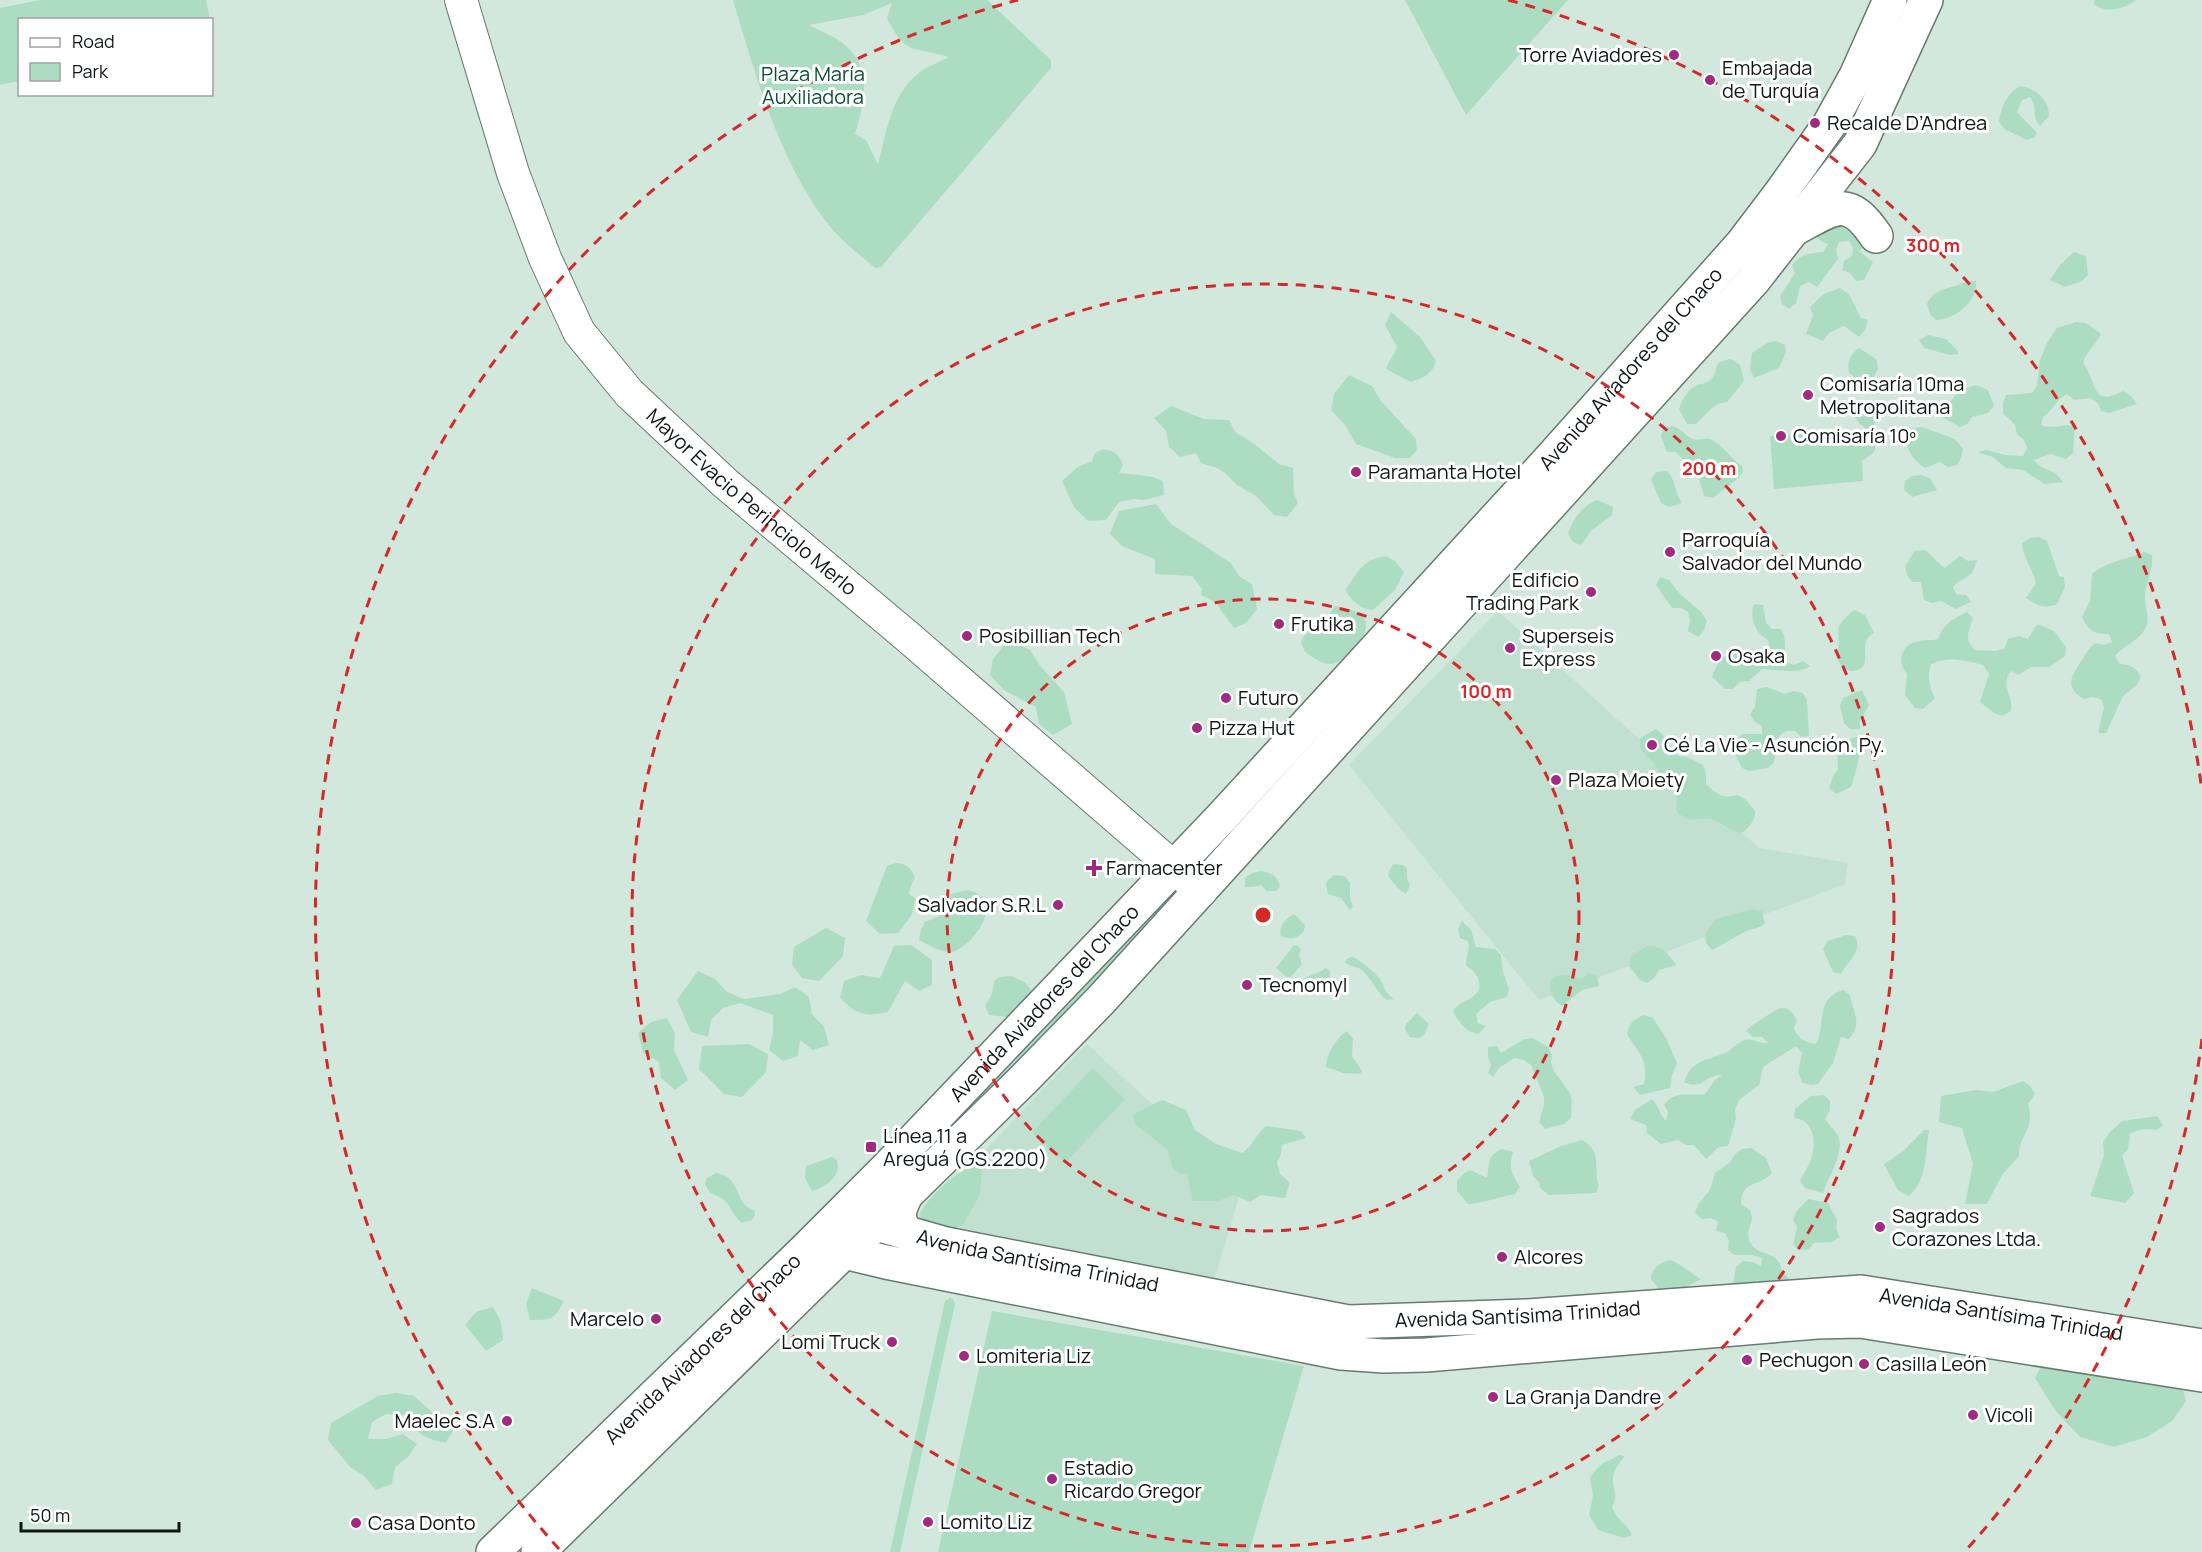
<svg xmlns="http://www.w3.org/2000/svg" width="2202" height="1552" viewBox="0 0 2202 1552" font-family="Manrope,sans-serif">
  <style>
    .built { fill: #c2e0d0 }
    .green { fill: #acddc3; fill-rule: evenodd }
    .lines { fill: none; stroke-linecap: round; stroke-linejoin: round }
    .tertiary-casing { stroke: #677b70; stroke-width: 34 }
    .primary-casing { stroke: #677b70; stroke-width: 36 }
    .trunk-casing { stroke: #677b70; stroke-width: 36 }
    .tertiary { stroke: #fff; stroke-width: 32 }
    .primary { stroke: #fff; stroke-width: 33 }
    .trunk { stroke: #fff; stroke-width: 33 }
    .ring { fill: none; stroke: #d62828; stroke-width: 3; stroke-dasharray: 10 8 }
    .poi-dot { fill: #a22980; stroke: #fff; stroke-width: 2 }
    .labels { text-anchor: middle; stroke-width: 6; stroke-linejoin: round; paint-order: stroke }
    .poi-label { font-size: 20px; fill: #0f1713; stroke: #fff; text-anchor: start }
    .park-label { font-size: 20px; fill: #0c4f35; stroke: #fff }
    .street-label { font-size: 20px; fill: #0f1713; stroke: #fff }
    .centre { fill: #d62828; stroke: #fff; stroke-width: 3 }
    .ring-label { font-size: 18px; text-anchor: middle; font-weight: bold; fill: #d62828; stroke: #fff; stroke-width: 6; stroke-linejoin: round; paint-order: stroke }
  </style>
  <rect width="100%" height="100%" fill="#d2e8dc"/>
  <g class="built">
    <path d="M1498,611L1759,848L1848,863L1845,884L1539,1000L1349,765Z"/>
    <path d="M1087,1044L1242,1187L1214,1280L918,1219Z"/>
  </g>
  <g class="green">
    <path d="M40,0H206L210,19L20,20L19,81L0,85V8Z"/>
    <path d="M733,0H987L1051,60V68L881,267L875,268C859,254 841,241 828,224C780,163 755,74 733,0ZM892,3L887,18C906,56 912,46 949,57C940,62 928,66 920,72C891,93 886,134 878,165L866,140L855,134C864,104 873,69 846,46C835,36 820,31 809,25L863,15Z"/>
    <path d="M1405,0H1568L1466,115Z"/>
    <path d="M2094,0H2136C2125,9 2105,14 2094,4Z"/>
    <path d="M2022,86C2037,90 2049,100 2049,116L2040,126C2031,117 2038,106 2030,97L2022,100L2017,112L2037,133L2035,137L2027,140L2004,129L1999,121C2001,108 2008,90 2022,86Z"/>
    <path d="M1835,220L1849,232L1858,233L1865,246L1859,251L1873,262L1864,280L1856,281L1850,273L1842,270L1844,261L1852,256L1853,248L1849,241L1839,242L1836,250L1838,259L1817,287L1809,282L1800,286L1796,303L1789,309L1782,304L1780,296L1795,273L1792,265C1801,254 1809,253 1823,252L1828,244L1821,241L1814,235Z"/>
    <path d="M2074,252L2086,256L2088,275L2082,281L2065,287L2050,280L2060,265Z"/>
    <path d="M1967,281H1976C1978,301 1955,320 1936,320L1930,314L1927,304C1935,286 1952,290 1967,281Z"/>
    <path d="M1840,288L1849,294L1861,318L1868,320L1865,330L1859,337L1844,326L1829,333L1823,341L1806,334L1813,315L1810,307L1824,294Z"/>
    <path d="M1391,312L1420,337L1436,361C1432,375 1424,377 1411,382L1386,369C1389,360 1395,354 1397,347L1385,325Z"/>
    <path d="M2076,322L2086,323L2101,334C2096,345 2086,351 2083,363C2098,382 2090,408 2123,391L2131,396L2137,404L2109,413L2101,411L2098,403L2090,398L2074,400L2067,394C2056,399 2054,410 2043,417L2041,425C2054,430 2063,423 2075,426L2073,453L2066,459L2050,454L2034,460C2044,473 2051,465 2063,482L2045,484L2023,470L2006,468L1993,457L1977,452L1986,450L2005,455L2023,456L2027,448L2024,440L2017,434L2015,425L2003,413V403L2006,395L2032,393L2037,386L2040,360L2047,343L2057,328Z"/>
    <path d="M1928,335L1946,339L1958,351V354L1950,355L1924,348L1919,340Z"/>
    <path d="M1776,341L1785,345L1786,352L1779,368L1754,378L1750,370L1752,353L1767,343Z"/>
    <path d="M1859,348L1877,360L1878,369L1873,378L1864,383L1849,373C1847,361 1850,355 1859,348Z"/>
    <path d="M1731,359L1740,365L1744,381L1727,402L1718,404L1711,409L1696,424H1687L1679,409C1682,400 1687,390 1696,386C1702,383 1708,384 1713,377C1720,366 1711,363 1731,359Z"/>
    <path d="M1349,375L1372,386L1381,401L1416,439L1417,450L1410,458H1395L1356,444L1345,425L1331,410L1334,394Z"/>
    <path d="M1976,385L1988,390L1994,406L1988,413L1972,417L1967,424L1960,427L1929,410L1921,409L1929,403L1947,405L1959,391Z"/>
    <path d="M1867,405L1877,406L1879,417L1874,425L1866,429L1859,423L1854,415L1858,406Z"/>
    <path d="M1171,406L1204,419L1229,420L1235,432L1253,443L1279,464L1293,468L1294,494L1298,503L1287,517L1274,515L1256,496L1237,485L1225,473L1217,468L1201,463L1196,453L1180,457L1169,447L1166,431L1154,418Z"/>
    <path d="M1672,426C1684,429 1684,436 1693,439C1699,441 1706,437 1712,440C1724,446 1731,459 1742,466L1743,472L1736,480L1713,498L1704,496L1699,479L1694,471L1676,452H1667L1661,437L1663,428Z"/>
    <path d="M1922,427L1955,439L1963,449L1961,458L1957,465L1948,467L1940,462L1925,468C1910,457 1907,450 1905,432L1913,428Z"/>
    <path d="M1861,430V440L1870,435L1877,442L1874,452L1862,461L1863,481L1774,489L1770,436Z"/>
    <path d="M1103,449C1115,451 1119,454 1123,465L1119,473C1134,475 1149,474 1163,481L1164,495L1144,500L1134,499L1119,502L1106,520L1088,521L1074,507L1062,481L1078,467L1092,461L1095,453Z"/>
    <path d="M1667,471C1676,480 1674,492 1682,503L1669,507L1661,503L1651,479L1656,472Z"/>
    <path d="M1921,475L1930,478L1937,490L1912,497L1904,490L1905,481L1912,476Z"/>
    <path d="M1597,500L1613,507L1612,515L1591,531L1581,545L1573,542L1568,534C1572,520 1583,505 1597,500Z"/>
    <path d="M1156,504L1171,524L1231,563L1239,576L1252,584L1257,609L1246,623L1234,628L1215,602L1201,595L1202,589L1192,576L1155,574V559L1122,546L1110,534L1119,511Z"/>
    <path d="M2039,537L2047,541L2059,576L2064,577L2065,587L2057,604C2046,609 2036,606 2026,598L2036,583C2032,569 2023,557 2022,543L2030,538Z"/>
    <path d="M1925,550C1933,556 1937,563 1945,568L1960,556L1968,561L1977,560C1972,581 1965,574 1953,587L1956,594L1966,595L1971,602L1956,609L1941,601L1932,603L1924,600L1921,582H1912L1907,575L1905,566L1915,551Z"/>
    <path d="M2144,552L2152,555C2154,567 2146,582 2145,596C2144,610 2153,619 2143,632C2136,642 2123,646 2115,656L2120,664C2132,665 2136,667 2141,677L2137,685L2123,696L2106,733H2098L2104,707L2101,699L2092,697L2084,699C2065,688 2070,678 2080,663C2085,655 2088,649 2095,643L2104,645L2112,642L2109,634C2094,635 2088,630 2082,617L2090,601L2092,574C2106,561 2127,560 2144,552Z"/>
    <path d="M1386,556L1395,561L1404,572L1395,590L1373,610C1361,610 1351,600 1345,590C1358,573 1362,559 1386,556Z"/>
    <path d="M1660,577L1669,580L1680,594L1701,612L1707,621L1704,630L1698,637L1688,631L1690,621L1688,612L1681,608H1672L1656,585Z"/>
    <path d="M1754,604L1763,605L1766,623L1772,629H1781C1789,644 1782,648 1786,662L1794,665L1803,661L1810,666C1798,675 1777,669 1762,669L1749,681L1740,682L1733,689H1725L1712,677C1724,643 1741,650 1770,649L1768,640C1755,633 1749,618 1754,604Z"/>
    <path d="M1335,606C1371,611 1376,628 1349,652C1343,658 1338,664 1330,664C1321,664 1311,656 1305,652L1301,642C1308,627 1313,627 1326,618C1330,615 1332,610 1335,606Z"/>
    <path d="M1854,610L1865,615L1874,633C1873,633 1867,639 1867,639C1861,650 1873,669 1853,671C1844,671 1839,664 1836,656C1846,631 1826,633 1854,610Z"/>
    <path d="M1967,612L1973,618C1969,632 1963,639 1975,650L1995,651L2004,649L2008,639L2019,636L2028,639L2037,624L2054,631L2066,647L2065,656L2049,667H2032L2018,675L2011,671C1999,685 2014,696 2011,711L2002,716L1994,713L1980,702L1989,674L1983,665C1965,660 1949,656 1931,664C1927,676 1929,687 1935,698L1923,709L1915,708L1905,695L1907,674C1896,662 1901,644 1919,641C1926,639 1931,641 1938,639C1944,623 1953,619 1967,612Z"/>
    <path d="M1008,640L1030,650L1040,666L1064,692L1072,724L1053,735L1039,724L1036,707L1004,690L990,675L993,659Z"/>
    <path d="M1767,687L1785,694L1793,691L1803,693L1807,700L1809,736L1801,737L1795,731H1786L1779,736L1774,762L1768,768L1749,771L1742,768C1734,752 1729,748 1742,734H1762V726L1754,721L1750,714L1755,707L1757,689Z"/>
    <path d="M1862,690L1869,705L1860,721V729H1850L1844,723L1840,706L1843,698Z"/>
    <path d="M1656,729L1663,735L1678,756L1687,757L1703,765L1706,774V784C1717,794 1722,799 1737,795L1745,799L1755,811C1755,821 1750,826 1742,833C1730,832 1726,825 1716,821C1699,813 1692,829 1676,810L1677,791L1661,784C1660,777 1659,770 1655,764C1646,754 1639,753 1640,738Z"/>
    <path d="M1860,736C1862,753 1856,771 1851,787L1836,794L1829,788L1833,776L1838,769L1837,750C1843,742 1849,738 1860,736Z"/>
    <path d="M896,863C907,864 911,868 915,878L911,886L909,894L916,899L911,916L898,933L880,934L866,921L887,866Z"/>
    <path d="M1393,864L1403,865L1407,868V878L1410,886L1406,894C1400,891 1390,881 1388,874Z"/>
    <path d="M1261,871C1272,873 1277,876 1280,887L1276,891H1267L1261,885L1253,887H1245V878L1252,873Z"/>
    <path d="M1334,875L1344,876L1350,882V898L1353,907L1350,910L1341,898L1328,894L1326,885L1327,881Z"/>
    <path d="M967,890C1012,899 967,953 950,952C940,952 929,945 919,940L921,930L925,922C948,913 942,916 951,894Z"/>
    <path d="M1166,899L1170,901L1032,1052L904,1179L898,1175L1027,1047Z"/>
    <path d="M1753,909L1762,911L1765,924C1758,929 1753,928 1747,931C1734,937 1724,944 1712,950L1706,943L1705,934L1716,919Z"/>
    <path d="M1294,914L1305,925C1305,937 1291,941 1281,936C1278,925 1285,919 1294,914Z"/>
    <path d="M1462,921L1471,930L1476,947L1495,949L1501,955L1503,972L1509,989L1507,997L1490,1002L1476,1014L1478,1023L1486,1026L1478,1034C1466,1032 1458,1022 1453,1011C1461,1000 1470,1001 1476,994C1485,983 1475,970 1466,966C1466,956 1470,950 1468,941L1460,938L1458,929Z"/>
    <path d="M826,928L845,938L843,956L819,981L802,978L792,965L794,947Z"/>
    <path d="M1846,935L1855,936C1863,952 1848,961 1841,974L1833,972L1823,949L1828,941Z"/>
    <path d="M911,945L932,960V985L919,991L905,981L888,1012C865,1017 857,1015 840,998L844,981L861,975L880,978L894,946Z"/>
    <path d="M1294,945L1298,946L1301,950L1299,955L1302,964L1291,977H1287L1276,968Z"/>
    <path d="M1646,946C1662,946 1667,951 1676,965L1659,970L1654,978L1647,983L1640,980L1629,966L1631,957Z"/>
    <path d="M1352,957C1359,959 1376,973 1380,979C1385,988 1385,993 1394,999L1386,1000C1377,992 1372,980 1363,971C1358,966 1351,968 1345,962L1348,958Z"/>
    <path d="M1326,968L1330,971V977L1313,992L1304,991L1297,985C1303,975 1317,975 1326,968Z"/>
    <path d="M698,971L715,979L727,992L744,999L780,994L795,987L809,997L812,1014L824,1027L829,1045L813,1050L800,1040L798,1056L783,1061L769,1050L773,1033V1015L740,1003L723,1008L711,1020L708,1037L691,1032L677,1000Z"/>
    <path d="M1589,973L1597,976L1599,986L1582,990L1562,1006C1549,998 1542,977 1563,975C1568,974 1577,978 1582,979Z"/>
    <path d="M1011,976L1025,982L1032,991L1025,1011L1006,1017L989,1015L985,1006L991,996L995,980L1000,977Z"/>
    <path d="M1843,990L1850,995C1853,1013 1863,1023 1849,1039L1841,1037L1833,1063L1818,1084L1810,1085L1802,1082L1798,1072L1802,1053L1796,1046L1763,1067L1759,1085L1739,1100L1735,1109L1736,1119L1728,1146L1719,1147L1706,1159L1694,1145H1686L1678,1140L1661,1144L1647,1133L1646,1125L1630,1119L1635,1110L1652,1099C1659,1106 1660,1115 1666,1121L1668,1112L1664,1105C1674,1090 1689,1096 1705,1094L1715,1080L1722,1075C1706,1074 1702,1091 1684,1082C1693,1058 1705,1062 1725,1053C1732,1050 1737,1042 1745,1040C1754,1038 1759,1044 1768,1043L1762,1037H1753L1746,1031C1751,1025 1756,1023 1762,1019C1776,1010 1786,999 1797,1020L1794,1029C1799,1039 1804,1042 1816,1044C1826,1025 1815,998 1843,990Z"/>
    <path d="M1417,1013L1429,1024L1424,1035L1419,1038L1410,1037L1405,1029L1406,1024Z"/>
    <path d="M1644,1015L1653,1018L1666,1038L1677,1063L1672,1075L1670,1088L1640,1095L1633,1087L1644,1084C1649,1059 1638,1053 1627,1034C1629,1023 1634,1019 1644,1015Z"/>
    <path d="M667,1018L675,1033L674,1050L688,1080L675,1090L661,1078L659,1062L643,1052L638,1033L651,1022Z"/>
    <path d="M1347,1031L1353,1039L1352,1056L1362,1071L1360,1074L1343,1073L1326,1067C1326,1055 1337,1037 1347,1031Z"/>
    <path d="M1533,1038L1548,1047L1552,1054L1551,1063L1554,1071L1570,1093L1572,1100L1571,1118L1564,1124L1545,1129L1539,1122L1544,1105V1097L1531,1065L1524,1060L1514,1058L1499,1068L1493,1077L1488,1073L1491,1065L1488,1057V1047L1497,1046L1501,1053L1524,1039Z"/>
    <path d="M749,1044L768,1054L766,1072L742,1097L724,1094L699,1069L702,1046Z"/>
    <path d="M1093,1068L1125,1099L1065,1163L1032,1132Z"/>
    <path d="M2023,1081L2030,1086L2035,1094L2028,1104C2036,1130 2019,1133 2019,1156L2002,1175L1987,1204H1965L1973,1164L1962,1128L1939,1122L1941,1096L1976,1090L1993,1092Z"/>
    <path d="M1824,1095L1830,1101V1110L1825,1119C1829,1125 1834,1129 1837,1134C1847,1149 1827,1179 1823,1193L1805,1188L1800,1181C1803,1174 1809,1166 1811,1159C1817,1142 1814,1120 1794,1118L1795,1109L1811,1096Z"/>
    <path d="M1162,1100L1186,1110L1195,1130L1216,1144L1242,1153C1253,1146 1256,1134 1266,1126L1301,1131L1306,1138L1282,1145L1281,1154L1277,1162L1280,1174L1290,1183L1285,1198L1261,1195L1250,1202L1234,1195L1218,1201H1193L1187,1174H1179L1172,1168L1168,1150L1136,1125L1132,1115Z"/>
    <path d="M2157,1116L2163,1125C2156,1132 2154,1129 2145,1129C2140,1129 2134,1132 2130,1134L2128,1149L2122,1156L2134,1193L2125,1203L2090,1196L2104,1155L2103,1142L2109,1133L2122,1121Z"/>
    <path d="M1924,1130H1929C1925,1154 1928,1179 1909,1196L1898,1190L1884,1164L1903,1151Z"/>
    <path d="M1582,1140C1604,1152 1592,1167 1599,1185L1596,1193L1549,1195L1540,1188L1539,1182L1533,1176L1529,1161L1561,1146Z"/>
    <path d="M1751,1148L1766,1158L1772,1173C1759,1188 1742,1179 1741,1204L1750,1210C1751,1213 1752,1216 1752,1219C1751,1228 1745,1232 1750,1242C1759,1259 1778,1247 1782,1272L1789,1278L1787,1286L1761,1288L1758,1280L1740,1289L1733,1284L1736,1267L1743,1261L1753,1262L1761,1266L1762,1258L1752,1255H1734L1728,1250L1729,1241L1725,1233L1716,1231L1718,1222L1711,1218L1702,1219L1695,1213L1698,1204L1710,1190L1715,1173L1730,1162L1735,1154L1742,1149Z"/>
    <path d="M1502,1149L1513,1152C1508,1167 1512,1174 1520,1187L1515,1194C1498,1197 1485,1203 1468,1204L1457,1191V1181L1463,1174L1470,1170L1487,1178C1490,1164 1486,1156 1502,1149Z"/>
    <path d="M832,1157L837,1160C842,1176 826,1187 812,1191L805,1178L806,1166Z"/>
    <path d="M971,1165L980,1166L982,1173L980,1193L976,1202L963,1225L947,1232L923,1222L919,1214C932,1193 950,1178 971,1165Z"/>
    <path d="M716,1173C734,1176 735,1188 742,1201C744,1206 749,1208 754,1210L755,1215L752,1220L742,1223C726,1210 735,1201 710,1193L705,1184L707,1178Z"/>
    <path d="M1808,1199L1828,1203L1837,1220L1836,1229L1840,1237L1832,1242L1814,1243L1809,1249L1799,1250L1793,1245L1797,1227L1793,1220L1796,1212Z"/>
    <path d="M1670,1260C1680,1263 1691,1274 1701,1279L1686,1287L1659,1289L1651,1279C1651,1269 1660,1262 1670,1260Z"/>
    <path d="M532,1288L564,1301C554,1320 552,1320 530,1320L526,1304Z"/>
    <path d="M950,1298L953,1299L955,1304L900,1552H890L945,1301Z"/>
    <path d="M493,1307L501,1322L503,1340L486,1351L465,1325L476,1312Z"/>
    <path d="M992,1311L1304,1366L1249,1552H938Z"/>
    <path d="M2049,1351L2178,1369L2186,1401L2172,1421L2147,1437L2114,1447L2080,1437L2055,1410L2035,1378Z"/>
    <path d="M396,1393L414,1396L453,1431L445,1443C424,1438 417,1434 405,1415L386,1414L372,1422L368,1439H386L403,1434L417,1444L408,1457L395,1467L392,1484L376,1490L364,1476L350,1467L328,1440L331,1423L378,1396Z"/>
    <path d="M1619,1455L1625,1456C1621,1461 1616,1467 1614,1473C1610,1487 1620,1493 1612,1507C1616,1519 1627,1524 1632,1535L1624,1538L1598,1530L1589,1515L1593,1496L1590,1478L1595,1471L1602,1464Z"/>
  </g>
  <g class="lines">
    <defs>
      <g id="tertiary">
        <path id="s1" d="M461,0L513,173L545,258L579,332L629,393L725,483L908,637L1201,891"/>
      </g>
      <g id="primary">
        <path id="s2" d="M883,1226L946,1244L1348,1322L1528,1316L1861,1292L2202,1346"/>
        <path d="M844,1252L886,1262L1341,1353L1384,1356L1426,1355L1817,1322L1860,1321L2202,1375"/>
      </g>
      <g id="trunk">
        <path d="M1798,227C1836,206 1849,196 1876,236"/>
        <path d="M907,1193C898,1211 895,1219 909,1235"/>
        <path id="s3" d="M493,1552L805,1250L888,1167L1222,817L1552,457L1742,244L1780,194L1829,125L1856,76L1890,0"/>
        <path d="M538,1552L844,1252L876,1224L1025,1078L1101,1000L1753,281L1860,144L1926,0"/>
      </g>
    </defs>
    <use href="#tertiary" class="tertiary-casing"/>
    <use href="#primary" class="primary-casing"/>
    <use href="#trunk" class="trunk-casing"/>
    <use href="#tertiary" class="tertiary"/>
    <use href="#primary" class="primary"/>
    <use href="#trunk" class="trunk"/>
  </g>
  <g class="ring">
    <circle cx="1263" cy="915" r="316"/>
    <circle cx="1263" cy="915" r="631"/>
    <path d="M2202 1039A947 947 0 0 1 1967 1549M559 1549A947 947 0 0 1 1018 0M1508 0A947 947 0 0 1 2202 791"/>
  </g>
  <g class="poi-dot">
    <circle cx="1674" cy="55" r="6"/>
    <circle cx="1710" cy="80" r="6"/>
    <circle cx="1815" cy="123" r="6"/>
    <circle cx="1808" cy="395" r="6"/>
    <circle cx="1781" cy="436" r="6"/>
    <circle cx="1356" cy="472" r="6"/>
    <circle cx="1670" cy="552" r="6"/>
    <circle cx="1591" cy="592" r="6"/>
    <circle cx="1279" cy="624" r="6"/>
    <circle cx="967" cy="636" r="6"/>
    <circle cx="1510" cy="648" r="6"/>
    <circle cx="1716" cy="656" r="6"/>
    <circle cx="1226" cy="698" r="6"/>
    <circle cx="1197" cy="728" r="6"/>
    <circle cx="1652" cy="745" r="6"/>
    <circle cx="1556" cy="780" r="6"/>
    <path d="M1091 859h6v6h6v6h-6v6h-6v-6h-6v-6h6z"/>
    <circle cx="1058" cy="905" r="6"/>
    <circle cx="1247" cy="985" r="6"/>
    <rect x="865" y="1141" width="12" height="12" rx="3"/>
    <circle cx="1880" cy="1227" r="6"/>
    <circle cx="1502" cy="1257" r="6"/>
    <circle cx="656" cy="1319" r="6"/>
    <circle cx="892" cy="1342" r="6"/>
    <circle cx="964" cy="1356" r="6"/>
    <circle cx="1747" cy="1360" r="6"/>
    <circle cx="1864" cy="1364" r="6"/>
    <circle cx="1493" cy="1397" r="6"/>
    <circle cx="1973" cy="1415" r="6"/>
    <circle cx="507" cy="1421" r="6"/>
    <circle cx="1052" cy="1479" r="6"/>
    <circle cx="928" cy="1522" r="6"/>
    <circle cx="356" cy="1523" r="6"/>
  </g>
  <g class="labels">
    <g class="poi-label">
      <text x="1662" y="62" text-anchor="end">Torre Aviadores</text>
      <text x="1722" y="75">Embajada<tspan x="1722" dy="23">de Turquía</tspan></text>
      <text x="1827" y="130">Recalde D’Andrea</text>
      <text x="1820" y="391">Comisaría 10ma<tspan x="1820" dy="23">Metropolitana</tspan></text>
      <text x="1793" y="443">Comisaría 10º</text>
      <text x="1368" y="479">Paramanta Hotel</text>
      <text x="1682" y="547">Parroquía<tspan x="1682" dy="23">Salvador del Mundo</tspan></text>
      <text x="1579" y="587" text-anchor="end">Edificio<tspan x="1579" dy="23">Trading Park</tspan></text>
      <text x="1291" y="631">Frutika</text>
      <text x="979" y="643">Posibillian Tech</text>
      <text x="1522" y="643">Superseis<tspan x="1522" dy="23">Express</tspan></text>
      <text x="1728" y="663">Osaka</text>
      <text x="1238" y="705">Futuro</text>
      <text x="1209" y="735">Pizza Hut</text>
      <text x="1664" y="752">Cé La Vie - Asunción. Py.</text>
      <text x="1568" y="787">Plaza Moiety</text>
      <text x="1106" y="875">Farmacenter</text>
      <text x="1046" y="912" text-anchor="end">Salvador S.R.L</text>
      <text x="1259" y="992">Tecnomyl</text>
      <text x="883" y="1143">Línea 11 a<tspan x="883" dy="23">Areguá (GS.2200)</tspan></text>
      <text x="1892" y="1223">Sagrados<tspan x="1892" dy="23">Corazones Ltda.</tspan></text>
      <text x="1514" y="1264">Alcores</text>
      <text x="644" y="1326" text-anchor="end">Marcelo</text>
      <text x="880" y="1349" text-anchor="end">Lomi Truck</text>
      <text x="976" y="1363">Lomiteria Liz</text>
      <text x="1759" y="1367">Pechugon</text>
      <text x="1876" y="1371">Casilla León</text>
      <text x="1505" y="1404">La Granja Dandre</text>
      <text x="1985" y="1422">Vicoli</text>
      <text x="495" y="1428" text-anchor="end">Maelec S.A</text>
      <text x="1064" y="1475">Estadio<tspan x="1064" dy="23">Ricardo Gregor</tspan></text>
      <text x="940" y="1529">Lomito Liz</text>
      <text x="368" y="1530">Casa Donto</text>
    </g>
    <g class="park-label">
      <text x="813" y="81">Plaza María<tspan x="813" dy="23">Auxiliadora</tspan></text>
    </g>
    <g class="street-label">
      <text dy="7" stroke="none"><textPath href="#s3" startOffset="1642">Avenida Aviadores del Chaco</textPath></text>
      <text dy="7" stroke="none"><textPath href="#s1" startOffset="596">Mayor Evacio Perinciolo Merlo</textPath></text>
      <text dy="7" stroke="none"><textPath href="#s3" startOffset="778">Avenida Aviadores del Chaco</textPath></text>
      <text dy="7" stroke="none"><textPath href="#s2" startOffset="159">Avenida Santísima Trinidad</textPath></text>
      <text dy="7" stroke="none"><textPath href="#s2" startOffset="645">Avenida Santísima Trinidad</textPath></text>
      <text dy="7" stroke="none"><textPath href="#s2" startOffset="1131">Avenida Santísima Trinidad</textPath></text>
      <text dy="7" stroke="none"><textPath href="#s3" startOffset="292">Avenida Aviadores del Chaco</textPath></text>
    </g>
  </g>
  <circle cx="1263" cy="915" r="9" class="centre"/>
  <g class="ring-label">
    <text x="1933" y="252">300 m</text>
    <text x="1709" y="475">200 m</text>
    <text x="1486" y="698">100 m</text>
  </g>
  <rect x="18" y="18" width="195" height="78" fill="#ffffff" stroke="#9fa2a1" stroke-width="1.5"/>
  <rect x="30" y="38" width="30" height="9" fill="#ffffff" stroke="#9fa2a1" stroke-width="1.5"/>
  <text x="72" y="48" font-size="18" fill="#0f1713">Road</text>
  <rect x="30" y="63" width="30" height="18" fill="#acddc3" stroke="#9fa2a1" stroke-width="1.5"/>
  <text x="72" y="78" font-size="18" fill="#0f1713">Park</text>
  <path d="M21 1522v9h158v-9" fill="none" stroke="#0f1713" stroke-width="3"/>
  <text x="30" y="1522" font-size="18" fill="#0f1713" stroke="#ffffff" stroke-width="4.5" paint-order="stroke">50 m</text>
</svg>
